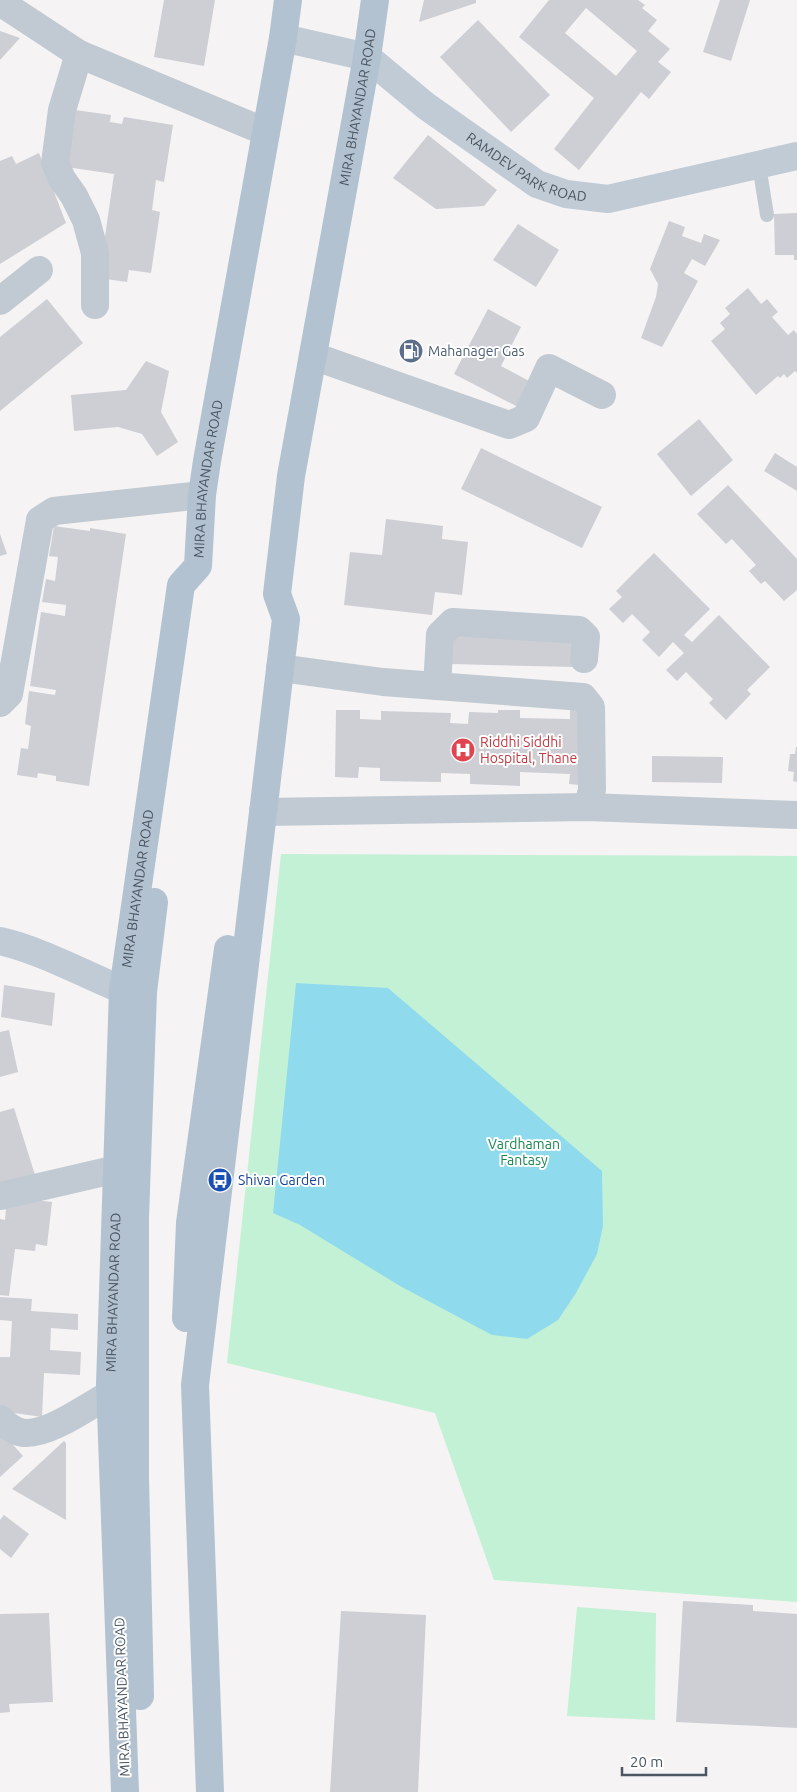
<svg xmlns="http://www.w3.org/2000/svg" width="797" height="1792" viewBox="0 0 797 1792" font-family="Ubuntu,sans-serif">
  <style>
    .green { fill: #c3f1d5 }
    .water { fill: #90daee }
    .building { fill: #cdcfd5; fill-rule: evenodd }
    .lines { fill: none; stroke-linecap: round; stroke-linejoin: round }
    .lane { stroke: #c1cad2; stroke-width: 14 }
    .street { stroke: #c1cad2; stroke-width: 28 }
    .secondary { stroke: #c1cbd6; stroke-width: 28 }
    .primary { stroke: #b3c2d1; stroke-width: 28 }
    .labels { text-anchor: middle; stroke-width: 4; stroke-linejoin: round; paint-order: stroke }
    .street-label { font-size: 14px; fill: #4a5661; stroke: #fff }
    .service-label { font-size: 14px; fill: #4e5e75; stroke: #fff; text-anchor: start }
    .health-label { font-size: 14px; fill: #be3a42; stroke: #fff; text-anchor: start }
    .park-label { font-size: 14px; fill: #17864f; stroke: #fff }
    .transit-label { font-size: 14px; fill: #164399; stroke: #fff; text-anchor: start }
  </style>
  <rect width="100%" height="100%" fill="#f5f3f3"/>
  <g class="green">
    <path d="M281,854L797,856V1602L494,1580L435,1413L227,1363Z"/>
    <path d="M577,1607L656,1613L655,1720L567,1716Z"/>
  </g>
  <path class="water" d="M296,983L388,988L602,1171L603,1226L597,1254L576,1293L558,1320L527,1339L492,1335L400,1286L300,1225L273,1213Z"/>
  <g class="building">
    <path d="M164,0H215L204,66L154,57Z"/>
    <path d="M424,0H476V3L419,22Z"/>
    <path d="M549,0H638L645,5L642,8L657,20L648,31L670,49L658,62L671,72L649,99L641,92L579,170L554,149L594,98L519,37ZM586,8L637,51L616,76L565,33Z"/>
    <path d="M720,0H750L731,61L703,52Z"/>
    <path d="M478,20L550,95L511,132L440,57Z"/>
    <path d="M0,31L20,38L0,60Z"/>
    <path d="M75,110L111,115L110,122L122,124L124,117L173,125L164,182L156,180L152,210L160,212L151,273L129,270L127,282L99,278L114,174L66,167Z"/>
    <path d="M428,135L497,190L484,206L436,209L393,178Z"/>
    <path d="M39,153L66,223L0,264V161L12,156L16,164Z"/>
    <path d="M797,213V260H794V255H775L774,214Z"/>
    <path d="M669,221L685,227L682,236L701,243L704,234L720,240L705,266L692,259L684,273L698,281L662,347L641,338L656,297L658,284L650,269Z"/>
    <path d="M518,224L559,250L536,287L493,260Z"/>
    <path d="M748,288L761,304L767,299L778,312L772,317L788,335L794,330L797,334V373L795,371L787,378L784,374L780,378L778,376L756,395L711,341L725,329L720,323L730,314L725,308Z"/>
    <path d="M47,299L83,343L0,411V337Z"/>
    <path d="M488,309L521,327L501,366L531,382L518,407L454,374Z"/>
    <path d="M146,361L169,371L161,412L178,442L157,456L142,434L118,427L74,431L71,395L126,390Z"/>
    <path d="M699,419L733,460L691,496L657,454Z"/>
    <path d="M481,448L602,507L582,548L461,489Z"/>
    <path d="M775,453L797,467V491L764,471Z"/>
    <path d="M728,485L797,559V590L784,601L765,581L761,584L749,571L756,565L732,539L726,544L697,514Z"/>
    <path d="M386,519L443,526L442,539L468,542L462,595L435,592L432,615L344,605L350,552L382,555Z"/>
    <path d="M54,526L90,531V528L126,534L89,786L56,781V776L38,773L37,778L17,775L21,748L28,749L31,726L25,724L29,691L55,695L56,690L30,686L41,612L65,616L66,605L42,602L46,579L55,581L58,557L49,556Z"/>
    <path d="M0,534L7,554L0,556Z"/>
    <path d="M654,553L710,609L684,635L692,642L719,615L770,667L747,690L751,694L726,720L709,703L713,699L686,672L677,681L666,670L684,653L673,642L659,657L642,640L650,632L632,614L623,623L609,609L622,597L616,591Z"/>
    <path d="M451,635L577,636L575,667L450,664Z"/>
    <path d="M570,707H584L580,785L569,784L570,774L520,772V786L470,784V774L441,773V782L380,781V768L359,767L358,778L335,777L336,710H360V719L381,720V711L451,713L450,723L468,724L469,712L498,713V710H520V718L570,719Z"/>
    <path d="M796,747H797V782L793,781L794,772L788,771L790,754H795Z"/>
    <path d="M652,756L723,757L722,783L652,782Z"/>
    <path d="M4,985L55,993L52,1026L1,1017Z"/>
    <path d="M9,1030L18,1072L0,1077V1032Z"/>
    <path d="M14,1108L35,1175L0,1185V1112Z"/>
    <path d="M7,1197L52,1202L47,1246L36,1244L35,1251L15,1249L9,1296L0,1295V1219L5,1220Z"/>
    <path d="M0,1297L32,1299L31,1311L78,1314V1330L51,1328L50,1350L81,1352L80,1375L44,1373L42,1417L0,1411V1357H10L12,1321L0,1320Z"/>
    <path d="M0,1430L23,1456L0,1477Z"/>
    <path d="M64,1441L66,1443V1520L12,1489Z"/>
    <path d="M4,1515L29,1534L11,1558L0,1549V1520Z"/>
    <path d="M683,1601L753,1605V1611L797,1614V1728L676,1722Z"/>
    <path d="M341,1611L426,1615L418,1792H330Z"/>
    <path d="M49,1613L53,1702L9,1704L10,1712L0,1713V1614Z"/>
  </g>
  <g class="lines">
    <path class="lane" d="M759,165L767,215"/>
    <g class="street">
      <path d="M0,2L79,54L266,132"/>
      <path d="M79,54L62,110L55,163L62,179L74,196L86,220L95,253V305"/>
      <path d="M0,301L39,270"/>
      <path d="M313,356L509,425L526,418L549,368L602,395"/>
      <path d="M280,668L383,682L583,697L591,707L592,789L588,807"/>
      <path d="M437,686L440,635L453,622L579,630L586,637L584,659"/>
      <path d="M0,703L9,694L40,520L54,511L202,495"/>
      <path d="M263,812L588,807L797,815"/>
      <path d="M0,1196L117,1169"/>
      <path d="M0,1419C6,1425 15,1432 24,1433C49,1435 88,1406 110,1394"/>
    </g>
    <g class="secondary">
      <path id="s1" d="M283,38L367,57L426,106L537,184L566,194L608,199L797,156"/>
      <path d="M0,941C40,950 84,974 123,990"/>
    </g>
    <g class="primary">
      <path d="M186,1318L190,1223L228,949"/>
      <path d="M140,1696L135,1477V1218L143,992L154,902"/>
      <path id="s2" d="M125,1792L110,1384L123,990L181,585L198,566L202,495L207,461L283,38L288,0"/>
      <path id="s3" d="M210,1792L195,1385L286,619L277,594L291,476L367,57L375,0"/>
    </g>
  </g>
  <defs>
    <symbol id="fuel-disc" viewBox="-11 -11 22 22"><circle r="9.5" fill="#5c6f8a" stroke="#fff"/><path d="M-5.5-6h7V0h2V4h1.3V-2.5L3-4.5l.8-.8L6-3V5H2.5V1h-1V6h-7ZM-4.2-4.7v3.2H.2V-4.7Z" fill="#fff"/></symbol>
    <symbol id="hospital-disc" viewBox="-11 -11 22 22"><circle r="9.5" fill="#e0444e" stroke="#fff"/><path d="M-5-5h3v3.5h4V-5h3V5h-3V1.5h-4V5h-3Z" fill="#fff"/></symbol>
    <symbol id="bus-disc" viewBox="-11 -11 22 22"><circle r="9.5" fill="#1a4fb4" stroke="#fff"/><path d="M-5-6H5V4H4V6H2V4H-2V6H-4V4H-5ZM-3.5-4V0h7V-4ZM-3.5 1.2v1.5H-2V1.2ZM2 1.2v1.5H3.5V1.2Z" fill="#fff"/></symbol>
  </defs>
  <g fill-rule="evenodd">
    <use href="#fuel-disc" x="397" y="337" width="28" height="28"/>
    <use href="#hospital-disc" x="449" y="736" width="28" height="28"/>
    <use href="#bus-disc" x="206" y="1166" width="28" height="28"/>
  </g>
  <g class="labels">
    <g class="street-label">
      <text dy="5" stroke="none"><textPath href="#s3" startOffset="1699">MIRA BHAYANDAR ROAD</textPath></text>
      <text dy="5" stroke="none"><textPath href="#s1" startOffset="282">RAMDEV PARK ROAD</textPath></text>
      <text dy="5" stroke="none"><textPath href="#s2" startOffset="1325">MIRA BHAYANDAR ROAD</textPath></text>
      <text dy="5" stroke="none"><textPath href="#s2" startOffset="905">MIRA BHAYANDAR ROAD</textPath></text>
      <text dy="5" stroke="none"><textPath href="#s2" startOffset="500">MIRA BHAYANDAR ROAD</textPath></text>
      <text transform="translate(122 1697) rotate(-92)" y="5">MIRA BHAYANDAR ROAD</text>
    </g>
    <g class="service-label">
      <text x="428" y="356">Mahanager Gas</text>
    </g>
    <g class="health-label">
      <text x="480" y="747">Riddhi Siddhi<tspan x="480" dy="16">Hospital, Thane</tspan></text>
    </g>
    <g class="park-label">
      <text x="524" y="1149">Vardhaman<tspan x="524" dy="16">Fantasy</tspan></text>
    </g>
    <g class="transit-label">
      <text x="238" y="1185">Shivar Garden</text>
    </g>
  </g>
  <path d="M622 1767v8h84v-8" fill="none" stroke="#4a5661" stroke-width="2.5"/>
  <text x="630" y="1767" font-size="15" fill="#4a5661" stroke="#ffffff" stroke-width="4" paint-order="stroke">20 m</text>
</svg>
